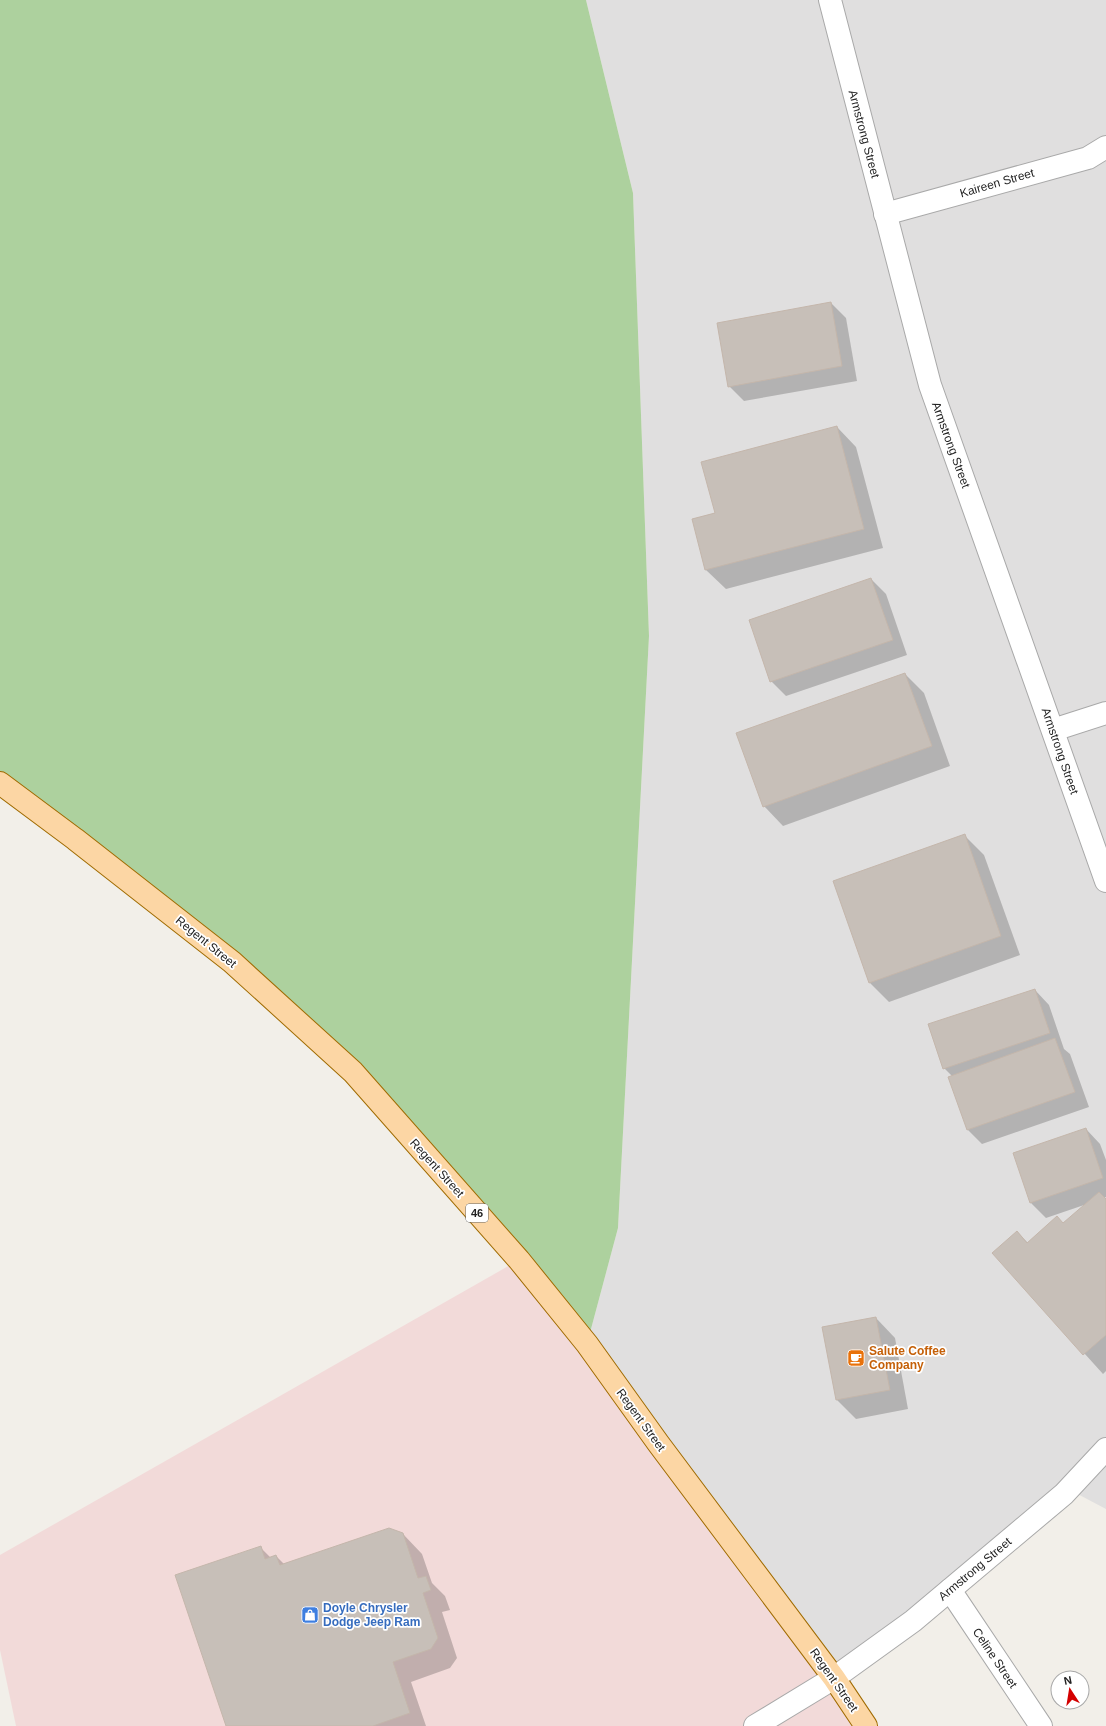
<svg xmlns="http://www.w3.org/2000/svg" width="1106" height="1726" viewBox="0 0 1106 1726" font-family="Helvetica,sans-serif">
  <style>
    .residential { fill: #e0dfdf }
    .commercial { fill: #f2dad9 }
    .forest { fill: #add19e }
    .shadow { fill: #0003 }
    .building { fill: #c7bfb8; stroke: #c4b6ab }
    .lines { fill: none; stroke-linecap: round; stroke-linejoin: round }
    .minor-casing { stroke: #a9a9a9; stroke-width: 24 }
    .primary-casing { stroke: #a06b00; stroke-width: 24 }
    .minor { stroke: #fff; stroke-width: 22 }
    .primary { stroke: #fcd6a4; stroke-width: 22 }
    .labels { text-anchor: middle; stroke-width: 3.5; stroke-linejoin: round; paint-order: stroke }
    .shield { fill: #fff; stroke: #646464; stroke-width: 1 }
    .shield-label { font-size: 11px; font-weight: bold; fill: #222 }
    .street-label { font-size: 12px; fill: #222; stroke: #fff }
    .food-label { font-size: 12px; font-weight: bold; fill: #c56008; stroke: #fff; text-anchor: start }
    .shop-label { font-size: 12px; font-weight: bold; fill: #366cbe; stroke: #fff; text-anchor: start }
  </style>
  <rect width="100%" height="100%" fill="#f2efe9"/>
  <path class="residential" d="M586,0H1106V1509L1070,1490L834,1678L587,1344L618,1228L649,636L633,193Z"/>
  <path class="commercial" d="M519,1260L866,1726H16L0,1650V1555Z"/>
  <path class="forest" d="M0,0H586L633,193L649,636L618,1228L587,1344L353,1072L0,783Z"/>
  <g class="shadow">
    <path d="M831,303L846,318L857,381L744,401L729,386Z"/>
    <path d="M837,427L856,447L883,548L726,589L706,570L693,519L716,513Z"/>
    <path d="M871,579L886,594L907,655L786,696L771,681Z"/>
    <path d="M905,674L924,693L950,766L783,826L764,806Z"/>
    <path d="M964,835L984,855L1020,955L889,1002L870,983L834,882Z"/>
    <path d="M1035,990L1049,1005L1064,1049L1070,1054L1089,1107L982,1144L967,1129L952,1076L944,1068Z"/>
    <path d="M1086,1129L1100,1144L1106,1160V1197L1104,1198L1106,1200V1371L1103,1374L994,1253L1017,1232L1028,1243L1064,1224L1087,1204L1046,1218L1031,1203L1014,1153Z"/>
    <path d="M876,1318L895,1338L908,1409L856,1419L837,1400Z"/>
    <path d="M403,1534L422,1554L432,1583L445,1596L450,1610L442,1612L457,1658L450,1668L411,1682L426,1726H227L260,1547L271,1558L276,1556L284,1564Z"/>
  </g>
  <g class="building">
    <path d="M831,302L842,366L728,387L717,323Z"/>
    <path d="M837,426L864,529L705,570L692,519L715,513L701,462Z"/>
    <path d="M871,578L893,640L770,682L749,620Z"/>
    <path d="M905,673L932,746L763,807L736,733Z"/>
    <path d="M965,834L1001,936L869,983L833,881Z"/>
    <path d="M1035,989L1050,1033L943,1069L928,1024Z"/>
    <path d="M1055,1038L1075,1092L967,1130L948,1077Z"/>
    <path d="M1086,1128L1103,1178L1030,1203L1013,1153Z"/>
    <path d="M1099,1192L1106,1199V1335L1083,1355L992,1253L1017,1231L1027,1243L1057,1216L1063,1223Z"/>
    <path d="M876,1317L890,1390L836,1400L822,1327Z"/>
    <path d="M389,1528L403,1533L418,1578L426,1576L431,1590L423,1593L438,1638L431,1649L393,1662L410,1713L373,1726H226L175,1575L261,1546L265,1559L276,1555L280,1565Z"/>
  </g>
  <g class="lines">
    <defs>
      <g id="minor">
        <path d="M830,0L930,385L1106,881"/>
        <path d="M885,214L1088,158L1106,147"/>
        <path d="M1053,730L1106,713"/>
        <path d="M950,1590L1041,1726"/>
        <path d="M755,1726L834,1678L913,1621L1064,1494L1106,1449"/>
      </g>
      <path id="primary" d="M0,783L75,839L232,962L353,1072L519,1260L587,1344L658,1443L834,1678L866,1726"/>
    </defs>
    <use href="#minor" class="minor-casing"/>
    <use href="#primary" class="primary-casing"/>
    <use href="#minor" class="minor"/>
    <use href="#primary" class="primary"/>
  </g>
  <defs>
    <symbol id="cafe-square" viewBox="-11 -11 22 22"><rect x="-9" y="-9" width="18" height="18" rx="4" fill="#e8710a" stroke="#fff"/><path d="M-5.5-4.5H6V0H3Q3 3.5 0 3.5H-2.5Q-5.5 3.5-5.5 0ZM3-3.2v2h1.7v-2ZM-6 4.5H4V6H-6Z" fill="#fff"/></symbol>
    <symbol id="shop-square" viewBox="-11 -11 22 22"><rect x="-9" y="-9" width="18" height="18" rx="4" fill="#3f7fe0" stroke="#fff"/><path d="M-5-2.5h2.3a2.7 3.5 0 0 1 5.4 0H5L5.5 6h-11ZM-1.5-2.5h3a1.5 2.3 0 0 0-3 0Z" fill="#fff"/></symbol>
  </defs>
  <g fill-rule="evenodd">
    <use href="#cafe-square" x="846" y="1348" width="20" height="20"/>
    <use href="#shop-square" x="300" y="1605" width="20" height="20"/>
  </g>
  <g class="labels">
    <rect class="shield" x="466" y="1204" width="22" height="18" rx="3"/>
    <g class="shield-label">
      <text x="477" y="1217">46</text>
    </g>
    <g class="street-label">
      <text transform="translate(864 134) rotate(75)" y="4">Armstrong Street</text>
      <text transform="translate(997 183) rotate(-16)" y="4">Kaireen Street</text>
      <text transform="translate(951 445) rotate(70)" y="4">Armstrong Street</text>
      <text transform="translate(1060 751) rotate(71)" y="4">Armstrong Street</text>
      <text transform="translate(206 942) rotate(39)" y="4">Regent Street</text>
      <text transform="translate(437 1168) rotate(48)" y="4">Regent Street</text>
      <text transform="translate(641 1420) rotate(54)" y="4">Regent Street</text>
      <text transform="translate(975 1569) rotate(-40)" y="4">Armstrong Street</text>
      <text transform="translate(995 1658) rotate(56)" y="4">Celine Street</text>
      <text transform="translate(834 1680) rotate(55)" y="4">Regent Street</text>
    </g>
    <g class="food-label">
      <text x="869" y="1355">Salute Coffee<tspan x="869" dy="14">Company</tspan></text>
    </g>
    <g class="shop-label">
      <text x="323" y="1612">Doyle Chrysler<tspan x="323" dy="14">Dodge Jeep Ram</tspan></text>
    </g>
  </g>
  <g transform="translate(1070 1690) rotate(348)"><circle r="19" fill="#ffffff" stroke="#a7a7a7"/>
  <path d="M0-3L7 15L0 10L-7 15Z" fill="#d40000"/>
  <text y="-6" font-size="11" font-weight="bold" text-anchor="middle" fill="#222222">N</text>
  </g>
</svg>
